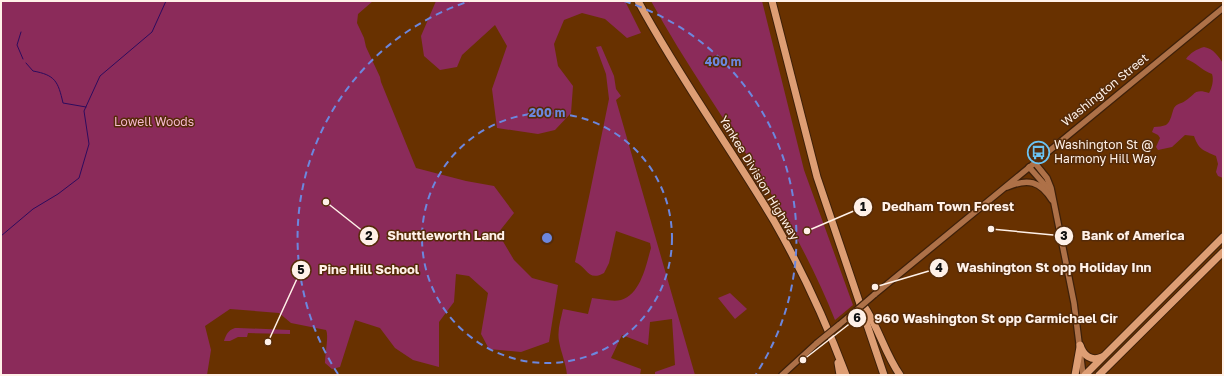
<svg xmlns="http://www.w3.org/2000/svg" width="1224" height="376" viewBox="0 0 1224 376" font-family="'Golos Text',sans-serif">
  <style>
    .green { fill: #8b2b5a }
    .lines { fill: none; stroke-linecap: round; stroke-linejoin: round }
    .stream { stroke: #2d0b5e; stroke-width: 1 }
    .secondary-casing { stroke: #3e2009; stroke-width: 8 }
    .highway-casing { stroke: #3e2009; stroke-width: 9 }
    .secondary { stroke: #ae7148; stroke-width: 5.5 }
    .highway { stroke: #de9e74; stroke-width: 7 }
    .secondary-bridge-casing { stroke: #3e2009; stroke-width: 8; stroke-linecap: butt }
    .secondary-bridge { stroke: #ae7148; stroke-width: 5.5 }
    .ring { fill: none; stroke: #6c87de; stroke-width: 2; stroke-dasharray: 7 5 }
    .labels { text-anchor: middle; stroke-width: 3; stroke-linejoin: round; paint-order: stroke }
    .street-label { font-size: 12px; fill: #fff1e8; stroke: #552b09 }
    .park-label { font-size: 12px; fill: #f7b9d0; stroke: #552b09 }
    .poi-label { font-size: 12px; fill: #fff1e8; stroke: #552b09; text-anchor: start }
    .centre { fill: #6c87de; stroke: #552b09; stroke-width: 2 }
    .ring-label { font-size: 12px; text-anchor: middle; font-weight: bold; fill: #6c87de; stroke: #552b09; stroke-width: 3; stroke-linejoin: round; paint-order: stroke }
    .leader { fill: none; stroke: #fff1e8; stroke-width: 1.5 }
    .callout-dot { fill: #fff1e8; stroke: #552b09; stroke-width: 1.5 }
    .mark-label { font-size: 12px; text-anchor: middle; font-weight: bold; fill: #111 }
    .callout-label { font-size: 13px; text-anchor: middle; font-weight: bold; fill: #fff1e8; stroke: #552b09; stroke-width: 3; stroke-linejoin: round; paint-order: stroke }
  </style>
  <rect width="100%" height="100%" fill="#683100"/>
  <g class="green">
    <path d="M1,1H373L358,14L357,23L364,38L366,47L380,77L381,82L416,168L466,181L494,186L514,213L498,233L514,260L532,278L558,285L549,342L521,352L489,349L481,334L488,293L469,276L456,274L454,302L439,322V367L413,360L395,348L380,328L355,320L340,367L332,369L325,363C325,354 329,335 326,330L291,323L279,313L230,309L205,326L211,350L207,375H1Z"/>
    <path d="M436,1H625L641,33L627,38L605,19L582,13L564,20L554,44L558,66L573,86L571,113L555,130L538,134L497,128L492,89L507,46L495,25L462,55L457,67L440,70L424,56L421,36Z"/>
    <path d="M651,1H762L804,170L853,305L835,320C822,287 806,255 789,224C746,148 693,78 651,1Z"/>
    <path d="M601,46L614,76L616,89L621,96L616,100L695,375H655V372L675,365L672,319L650,322L648,345L622,335L611,358L641,369L640,375H567C566,363 561,353 559,341C557,330 561,319 563,309L588,314L592,298C601,299 613,302 621,300C641,294 646,265 651,248L650,243L616,231L609,263L604,273C588,282 587,267 575,262L590,192L609,99L606,74L596,47Z"/>
    <path d="M1204,47C1214,49 1218,56 1223,63V178L1218,176L1216,172L1218,164L1216,156C1203,150 1199,150 1194,136L1185,135L1172,147L1158,150L1156,147L1160,138L1158,135L1152,132L1154,127C1158,127 1163,126 1166,125C1171,122 1172,112 1174,108C1177,103 1181,104 1185,101C1195,95 1194,88 1209,93C1212,88 1214,80 1212,74C1202,71 1196,62 1186,59C1190,53 1197,49 1204,47Z"/>
    <path d="M730,293L747,309L735,319L718,298Z"/>
    <path d="M235,328H238L290,330V334L248,333L247,337H238L230,341H224C226,335 228,330 235,328Z"/>
  </g>
  <g class="lines">
    <g class="stream">
      <path d="M21,32L17,45L23,59"/>
      <path d="M26,63L33,71C55,75 58,81 63,103L86,107"/>
      <path d="M1,236L33,209L58,194L79,178L89,144L84,111L100,76L152,32L166,1"/>
    </g>
    <defs>
      <g id="secondary">
        <path d="M1035,163L1047,178L1051,188L1074,303L1083,375"/>
        <path d="M1029,167L1044,184L1048,190"/>
        <path d="M1007,187C1028,178 1040,181 1052,200"/>
        <path d="M874,295L1223,8"/>
        <path d="M839,325L852,314"/>
        <path d="M782,375L817,343"/>
      </g>
      <g id="highway">
        <path d="M638,1C679,77 730,147 774,221C802,270 826,322 846,375"/>
        <path d="M772,1L817,177L884,375"/>
        <path d="M864,306C879,328 885,354 900,375"/>
        <path d="M1080,345C1083,355 1091,362 1102,357"/>
        <path d="M838,363L840,375"/>
        <path d="M1075,375L1080,347"/>
        <path d="M1085,375L1223,237"/>
        <path d="M1099,375L1223,252"/>
      </g>
    </defs>
    <use href="#secondary" class="secondary-casing"/>
    <use href="#highway" class="highway-casing"/>
    <use href="#secondary" class="secondary"/>
    <use href="#highway" class="highway"/>
    <defs>
      <g id="secondary-bridge">
        <path d="M852,314L874,295"/>
        <path d="M817,343L839,325"/>
      </g>
    </defs>
    <use href="#secondary-bridge" class="secondary-bridge-casing"/>
    <use href="#secondary-bridge" class="secondary-bridge"/>
  </g>
  <g class="ring">
    <circle cx="547" cy="238" r="125"/>
    <path d="M338 374A249 249 0 0 1 470 1M624 1A249 249 0 0 1 756 374"/>
  </g>
  <defs>
    <symbol id="bus-ring" viewBox="-11 -11 22 22"><circle r="9.5" fill="#552b09" stroke="#6bc3f2" stroke-width="1.5"/><path d="M-5-6H5V4H4V6H2V4H-2V6H-4V4H-5ZM-3.5-4V0h7V-4ZM-3.5 1.2v1.5H-2V1.2ZM2 1.2v1.5H3.5V1.2Z" fill="#6bc3f2"/></symbol>
  </defs>
  <g fill-rule="evenodd">
    <use href="#bus-ring" x="1026" y="140" width="25" height="25"/>
  </g>
  <g class="labels">
    <g class="street-label">
      <text transform="translate(1105 90) rotate(-39)" y="4">Washington Street</text>
      <text transform="translate(759 178) rotate(59)" y="4">Yankee Division Highway</text>
    </g>
    <g class="park-label">
      <text x="154" y="126">Lowell Woods</text>
    </g>
    <g class="poi-label">
      <text x="1054" y="149">Washington St @<tspan x="1054" dy="14">Harmony Hill Way</tspan></text>
    </g>
  </g>
  <circle cx="547" cy="238" r="6" class="centre"/>
  <g class="ring-label">
    <text x="723" y="66">400 m</text>
    <text x="547" y="117">200 m</text>
  </g>
  <path class="leader" d="M807 231L863 207M326 202L369 236M991 229L1064 236M875 287L939 268M268 342L301 270M803 360L857 318"/>
  <g class="callout-dot">
    <circle cx="807" cy="231" r="4"/>
    <circle cx="326" cy="202" r="4"/>
    <circle cx="991" cy="229" r="4"/>
    <circle cx="875" cy="287" r="4"/>
    <circle cx="268" cy="342" r="4"/>
    <circle cx="803" cy="360" r="4"/>
    <circle cx="863" cy="207" r="10"/>
    <circle cx="369" cy="236" r="10"/>
    <circle cx="1064" cy="236" r="10"/>
    <circle cx="939" cy="268" r="10"/>
    <circle cx="301" cy="270" r="10"/>
    <circle cx="857" cy="318" r="10"/>
  </g>
  <g class="mark-label">
    <text x="863" y="211">1</text>
    <text x="369" y="240">2</text>
    <text x="1064" y="240">3</text>
    <text x="939" y="272">4</text>
    <text x="301" y="274">5</text>
    <text x="857" y="322">6</text>
  </g>
  <g class="callout-label">
    <text x="948" y="211">Dedham Town Forest</text>
    <text x="446" y="240">Shuttleworth Land</text>
    <text x="1133" y="240">Bank of America</text>
    <text x="1054" y="272">Washington St opp Holiday Inn</text>
    <text x="369" y="274">Pine Hill School</text>
    <text x="996" y="323">960 Washington St opp Carmichael Cir</text>
  </g>
  <rect width="1224" height="376" fill="none" stroke="#fff1e8" stroke-width="4"/>
</svg>
